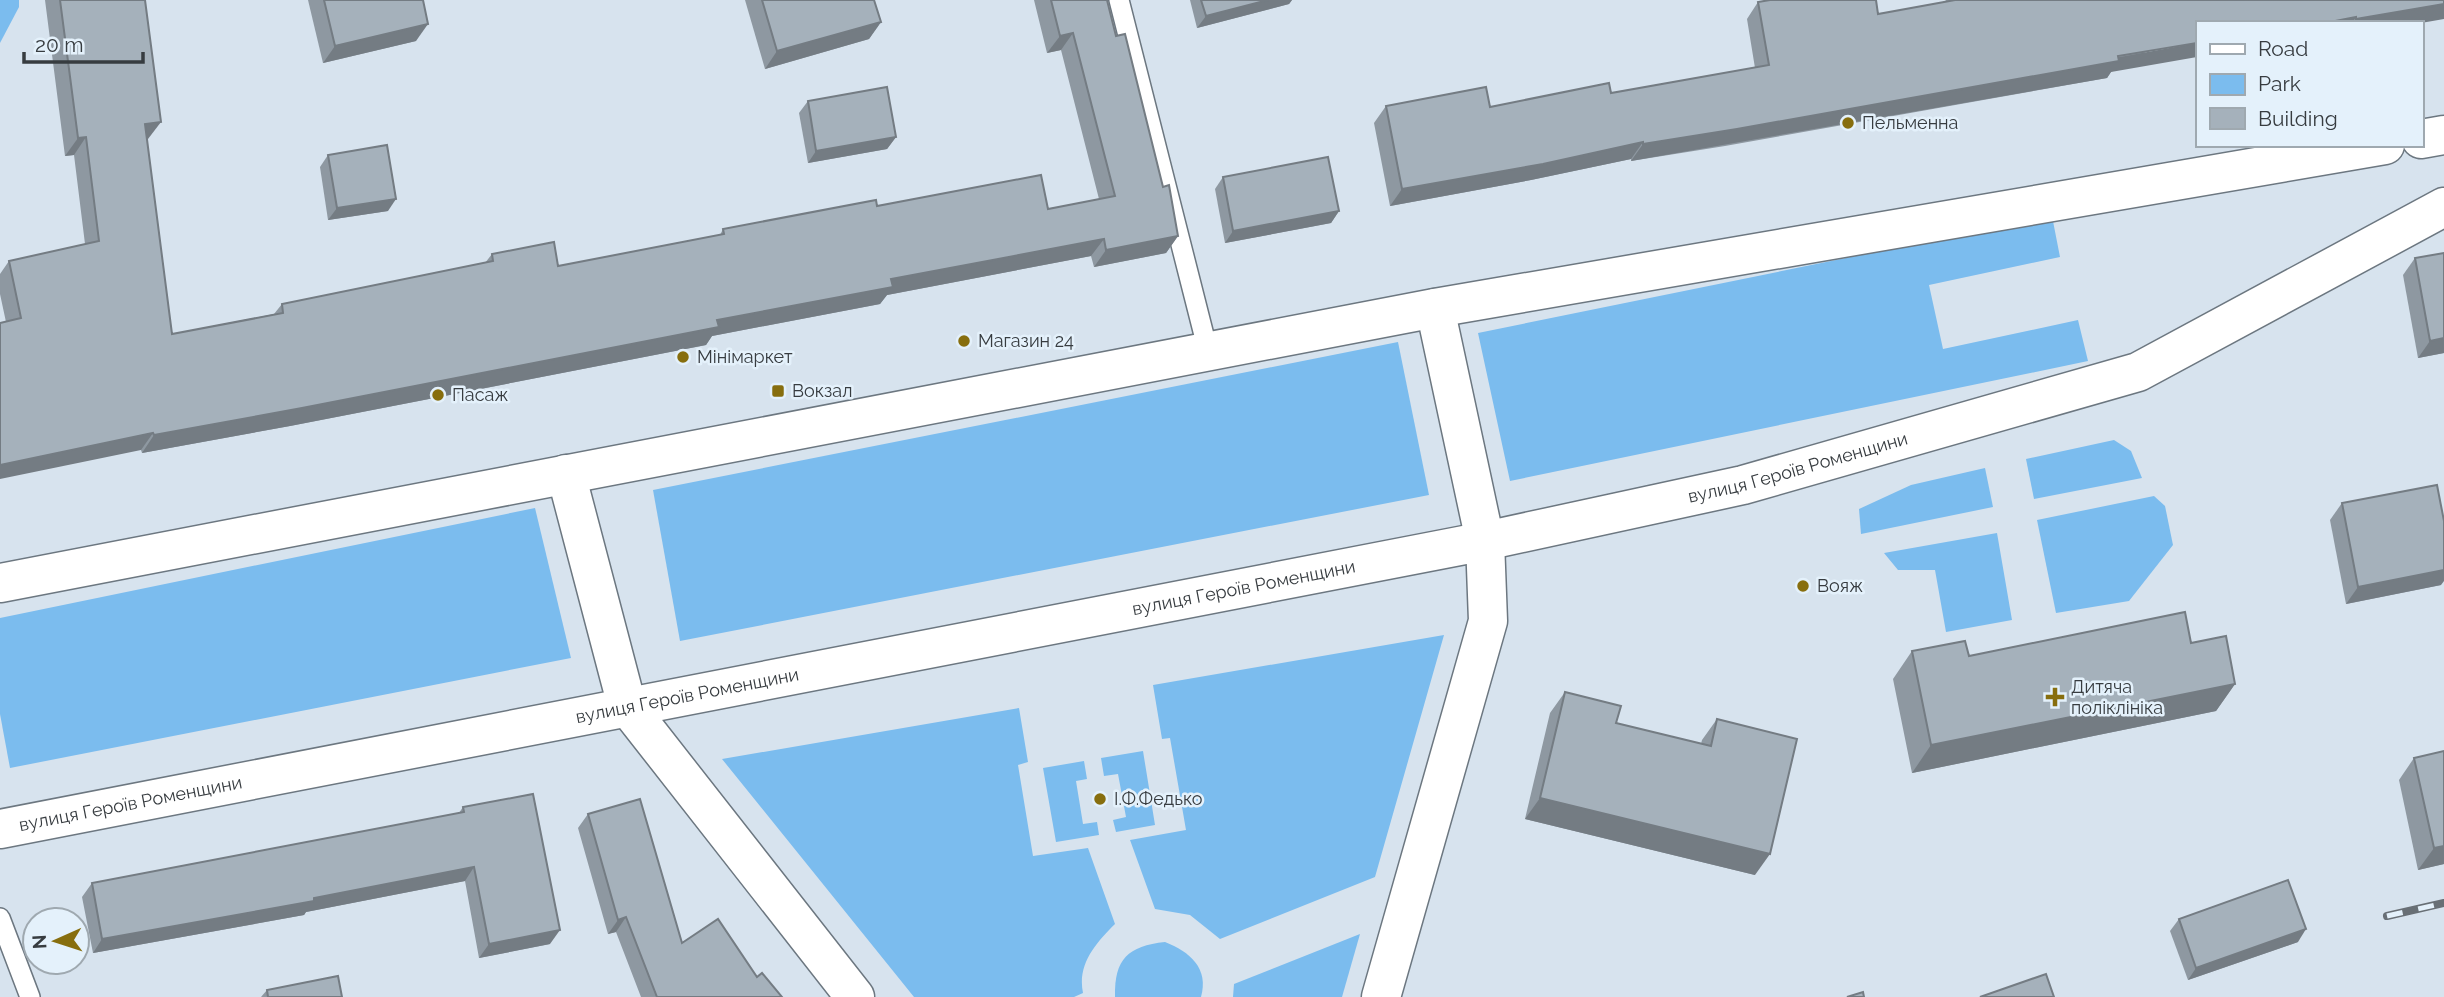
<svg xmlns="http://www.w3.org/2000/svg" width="2444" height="997" viewBox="0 0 2444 997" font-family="Raleway,sans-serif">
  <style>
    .green { fill: #7bbcee }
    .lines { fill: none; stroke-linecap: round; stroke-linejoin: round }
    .lane-casing { stroke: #6c7780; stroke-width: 22 }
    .street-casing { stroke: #6c7780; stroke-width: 41 }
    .secondary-casing { stroke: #6c7780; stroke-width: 41 }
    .lane { stroke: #fff; stroke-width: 19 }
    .street { stroke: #fff; stroke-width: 38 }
    .secondary { stroke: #fff; stroke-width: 38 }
    .rail-casing { stroke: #686f75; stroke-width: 8 }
    .rail { stroke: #e4f1fb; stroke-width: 5; stroke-dasharray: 16; stroke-linecap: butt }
    .wall { fill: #8e98a1 }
    .shaded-wall { fill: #747c83 }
    .building { fill: #a5b1bb; stroke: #747c83; stroke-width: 2 }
    .poi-dot { fill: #876e0e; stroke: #e4f1fb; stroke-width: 2.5 }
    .labels { text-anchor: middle; stroke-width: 5; stroke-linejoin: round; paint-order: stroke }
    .poi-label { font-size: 18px; fill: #373c40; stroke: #e4f1fb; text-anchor: start }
    .street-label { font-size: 18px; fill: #373c40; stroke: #e4f1fb }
  </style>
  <rect width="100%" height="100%" fill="#d7e3ee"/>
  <g class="green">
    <path d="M0,0H19V7L0,43Z"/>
    <path d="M2052,216L2060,257L1929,285L1943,349L2078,320L2088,361L1510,481L1478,333Z"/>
    <path d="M1398,342L1429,495L680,641L653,490Z"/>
    <path d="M2114,440L2131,451L2142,478L2034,499L2026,459Z"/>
    <path d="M1985,468L1993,507L1861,534L1859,509L1911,485Z"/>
    <path d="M2154,496L2165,506L2173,545L2129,601L2056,613L2037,520Z"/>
    <path d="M535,508L571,658L10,768L0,714V618Z"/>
    <path d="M1997,533L2012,620L1946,632L1935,570H1898L1884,553Z"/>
    <path d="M1444,635L1375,877L1220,939L1190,915L1155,909L1130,840L1186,830L1170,738L1162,739L1153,685Z"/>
    <path d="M1019,708L1028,762L1018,765L1033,856L1088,848L1115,924C1096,943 1077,964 1083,993L1074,997H914L722,759Z"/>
    <path d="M1143,751L1155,825L1116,832L1113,820L1126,817L1118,774L1104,776L1101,758Z"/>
    <path d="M1084,761L1087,779L1076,781L1083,824L1097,822L1099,835L1056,842L1043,768Z"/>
    <path d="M1360,934L1342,997H1233L1234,984Z"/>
    <path d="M1165,942C1190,952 1209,968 1201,997H1115C1114,959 1128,946 1165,942Z"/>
  </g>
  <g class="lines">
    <defs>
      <g id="lane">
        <path d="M1119,0L1208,351"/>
        <path d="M0,918L30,997"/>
      </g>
      <g id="street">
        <path d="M566,474L627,706L855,997"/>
        <path d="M1381,997L1488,621L1485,541L1435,308"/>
      </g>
      <g id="secondary">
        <path d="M2421,139L2444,135"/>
        <path d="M0,583L1435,308L2385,145"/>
        <path id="s1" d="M0,829L1485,541L1743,485L2138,372L2444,207"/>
      </g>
    </defs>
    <use href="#lane" class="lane-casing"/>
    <use href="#street" class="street-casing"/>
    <use href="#secondary" class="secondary-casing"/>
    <use href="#lane" class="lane"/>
    <use href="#street" class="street"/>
    <use href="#secondary" class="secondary"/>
    <defs>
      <path id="rail" d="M2387,916L2444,903"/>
    </defs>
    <use href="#rail" class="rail-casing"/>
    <use href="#rail" class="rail"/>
  </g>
  <g class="wall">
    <path d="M45,0H145L148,139L147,140L172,334L274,314L282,304L485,263L492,254L558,266L720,235L723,229L877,206L1048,209L1099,199L1061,50L1047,53L1034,0H1107L1116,36L1178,236L1166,253L1094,267L1091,256L887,295L880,304L712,336L706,345L290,426L142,453L141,450L6,322L0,294V274L9,261L85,244L74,155L65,156Z"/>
    <path d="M308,0H423L416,41L323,63Z"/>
    <path d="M745,0H874L881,22L869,39L765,69Z"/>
    <path d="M1190,0H1292L1289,4L1197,28Z"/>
    <path d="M1946,0H2444L2421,23H2197L2111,72L2107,78L1725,146L1631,161V159L1531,180L1390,206L1374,123L1386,106L1490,107L1611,93L1755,68L1747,19L1758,2L1878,14L1944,3Z"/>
    <path d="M808,101L896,137L887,149L808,163L799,113Z"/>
    <path d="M328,155L388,211L328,220L320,167Z"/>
    <path d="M1223,177L1339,211L1331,223L1225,243L1215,189Z"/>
    <path d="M2415,258L2444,353L2418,358L2403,275Z"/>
    <path d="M2342,503L2441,585L2346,604L2330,520Z"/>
    <path d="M2191,643L2235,684L2216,711L1912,773L1893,679L1912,651L1969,656Z"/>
    <path d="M1565,692L1616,723L1701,744L1702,740L1717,719L1755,875L1525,819L1550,713Z"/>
    <path d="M2444,751V864L2418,870L2399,780L2414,758Z"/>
    <path d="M463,807L550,944L479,958L465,881L306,912L304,915L93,953L82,897L92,883L459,813Z"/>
    <path d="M588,814L682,943L757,977L782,997H641L616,932L608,934L578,828Z"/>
    <path d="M2179,919L2298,942L2188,980L2170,931Z"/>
    <path d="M267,990L342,997H261Z"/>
  </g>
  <g class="shaded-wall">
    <path d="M1268,0H1292L1289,4L1197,28L1206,16Z"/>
    <path d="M2444,4V19L2421,23H2354L2356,19Z"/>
    <path d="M2356,17L2352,23H2325Z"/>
    <path d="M881,22L869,39L765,69L777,51Z"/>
    <path d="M428,24L416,41L323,63L335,46Z"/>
    <path d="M1073,33L1061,50L1047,53L1060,36Z"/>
    <path d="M2197,43V57L2111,72L2107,78L1631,161L1643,144Z"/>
    <path d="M161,122L148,139L133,142L145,124Z"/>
    <path d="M86,137L74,155L65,156L78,138Z"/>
    <path d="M896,137L887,149L808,163L816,151Z"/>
    <path d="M1643,142L1631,159L1531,180L1390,206L1402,189Z"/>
    <path d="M396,199L388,211L328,220L337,208Z"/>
    <path d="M1339,211L1331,223L1225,243L1233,231Z"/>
    <path d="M1178,236L1166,253L1094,267L1106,250Z"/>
    <path d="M1104,239L1091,256L887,295L880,304L712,336L706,345L290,426L142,453L154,435L717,320L891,279Z"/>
    <path d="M2444,338V353L2418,358L2430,341Z"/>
    <path d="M153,433L141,450L0,479V465Z"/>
    <path d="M2444,570V581L2441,585L2346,604L2358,587Z"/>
    <path d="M2235,684L2216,711L1912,773L1931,745Z"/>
    <path d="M1540,798L1770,854L1755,875L1525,819Z"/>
    <path d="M2444,846V864L2418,870L2434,848Z"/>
    <path d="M474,867L465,881L306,912L304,915L93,953L102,939Z"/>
    <path d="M626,917L616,932L608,934L618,920Z"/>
    <path d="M2306,929L2298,942L2188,980L2196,968Z"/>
    <path d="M560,930L550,944L479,958L489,944Z"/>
  </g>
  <g class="building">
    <path d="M60,0H145L161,122L145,124L172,334L283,313L282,304L493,261L492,254L554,242L558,266L724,234L723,229L876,200L877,206L1041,175L1048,209L1115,196L1073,33L1060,36L1051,0H1107L1116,36L1125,34L1163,187L1169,185L1178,236L1106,250L1104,239L891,279L893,287L717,320L719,327L302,408L154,435L153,433L0,465V323L21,318L9,261L99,241L86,137L78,138Z"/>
    <path d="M324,0H423L428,24L335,46Z"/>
    <path d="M762,0H874L881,22L777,51Z"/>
    <path d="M1201,0H1268L1206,16Z"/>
    <path d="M1770,0H1876L1878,14L1955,0H2444V4L2356,19V17L2325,23H2197V43L2118,56L2119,61L1737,129L1643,144V142L1543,164L1402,189L1386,106L1486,87L1490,107L1609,83L1611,93L1769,65L1758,2Z"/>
    <path d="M887,87L896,137L816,151L808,101Z"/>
    <path d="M387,145L396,199L337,208L328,155Z"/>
    <path d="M1328,157L1339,211L1233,231L1223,177Z"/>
    <path d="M2444,253V338L2430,341L2415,258Z"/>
    <path d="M2437,485L2444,521V570L2358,587L2342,503Z"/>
    <path d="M2185,612L2191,643L2226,636L2235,684L1931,745L1912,651L1965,641L1969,656Z"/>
    <path d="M1565,692L1621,706L1616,723L1711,746L1717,719L1797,739L1770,854L1540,798Z"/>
    <path d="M2444,751V846L2434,848L2414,758Z"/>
    <path d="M533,794L560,930L489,944L474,867L314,898V901L102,939L92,883L464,812L463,807Z"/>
    <path d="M640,799L682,943L718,919L757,977L762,973L782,997H657L626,917L618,920L588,814Z"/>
    <path d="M2288,880L2306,929L2196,968L2179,919Z"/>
    <path d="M2046,974L2054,997H1980Z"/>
    <path d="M338,976L342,997H268L267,990Z"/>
    <path d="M1863,992L1864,997H1847Z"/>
  </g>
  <g class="poi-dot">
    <circle cx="1848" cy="123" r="7"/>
    <circle cx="964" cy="341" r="7"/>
    <circle cx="683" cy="357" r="7"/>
    <rect x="771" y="384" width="14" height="14" rx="3.5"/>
    <circle cx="438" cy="395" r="7"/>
    <circle cx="1803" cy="586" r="7"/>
    <path d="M2051.5 686.5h7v7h7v7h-7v7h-7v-7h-7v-7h7z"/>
    <circle cx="1100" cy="799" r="7"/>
  </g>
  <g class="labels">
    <g class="poi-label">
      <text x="1862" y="129">Пельменна</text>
      <text x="978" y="347">Магазин 24</text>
      <text x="697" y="363">Мінімаркет</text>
      <text x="792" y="397">Вокзал</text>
      <text x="452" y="401">Пасаж</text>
      <text x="1817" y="592">Вояж</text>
      <text x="2071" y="693">Дитяча<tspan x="2071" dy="21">поліклініка</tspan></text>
      <text x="1114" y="805">І.Ф.Федько</text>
    </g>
    <g class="street-label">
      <text dy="6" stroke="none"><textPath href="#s1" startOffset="1834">вулиця Героїв Роменщини</textPath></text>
      <text dy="6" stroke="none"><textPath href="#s1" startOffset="1267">вулиця Героїв Роменщини</textPath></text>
      <text dy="6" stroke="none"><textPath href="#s1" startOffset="700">вулиця Героїв Роменщини</textPath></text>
      <text dy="6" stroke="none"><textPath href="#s1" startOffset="133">вулиця Героїв Роменщини</textPath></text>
    </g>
  </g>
  <rect x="2196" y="21" width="228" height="126" fill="#e4f1fb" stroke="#9fa9b0" stroke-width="2"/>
  <rect x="2210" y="44" width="35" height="10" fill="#ffffff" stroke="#9fa9b0" stroke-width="2"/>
  <text x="2258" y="56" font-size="21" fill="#373c40">Road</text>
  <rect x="2210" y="74" width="35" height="21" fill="#7bbcee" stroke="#9fa9b0" stroke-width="2"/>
  <text x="2258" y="91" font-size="21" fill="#373c40">Park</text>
  <rect x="2210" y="108" width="35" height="21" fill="#a5b1bb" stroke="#9fa9b0" stroke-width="2"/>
  <text x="2258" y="126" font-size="21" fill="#373c40">Building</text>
  <g transform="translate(56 941) rotate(267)"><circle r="33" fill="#e4f1fb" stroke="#9fa9b0" stroke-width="2"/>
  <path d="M0-5L12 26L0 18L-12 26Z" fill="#876e0e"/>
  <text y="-10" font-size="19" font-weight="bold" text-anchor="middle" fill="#373c40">N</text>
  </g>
  <path d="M24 52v10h119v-10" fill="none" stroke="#373c40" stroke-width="3.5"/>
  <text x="35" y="52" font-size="21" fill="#373c40" stroke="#e4f1fb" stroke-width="5" paint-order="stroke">20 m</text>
</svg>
